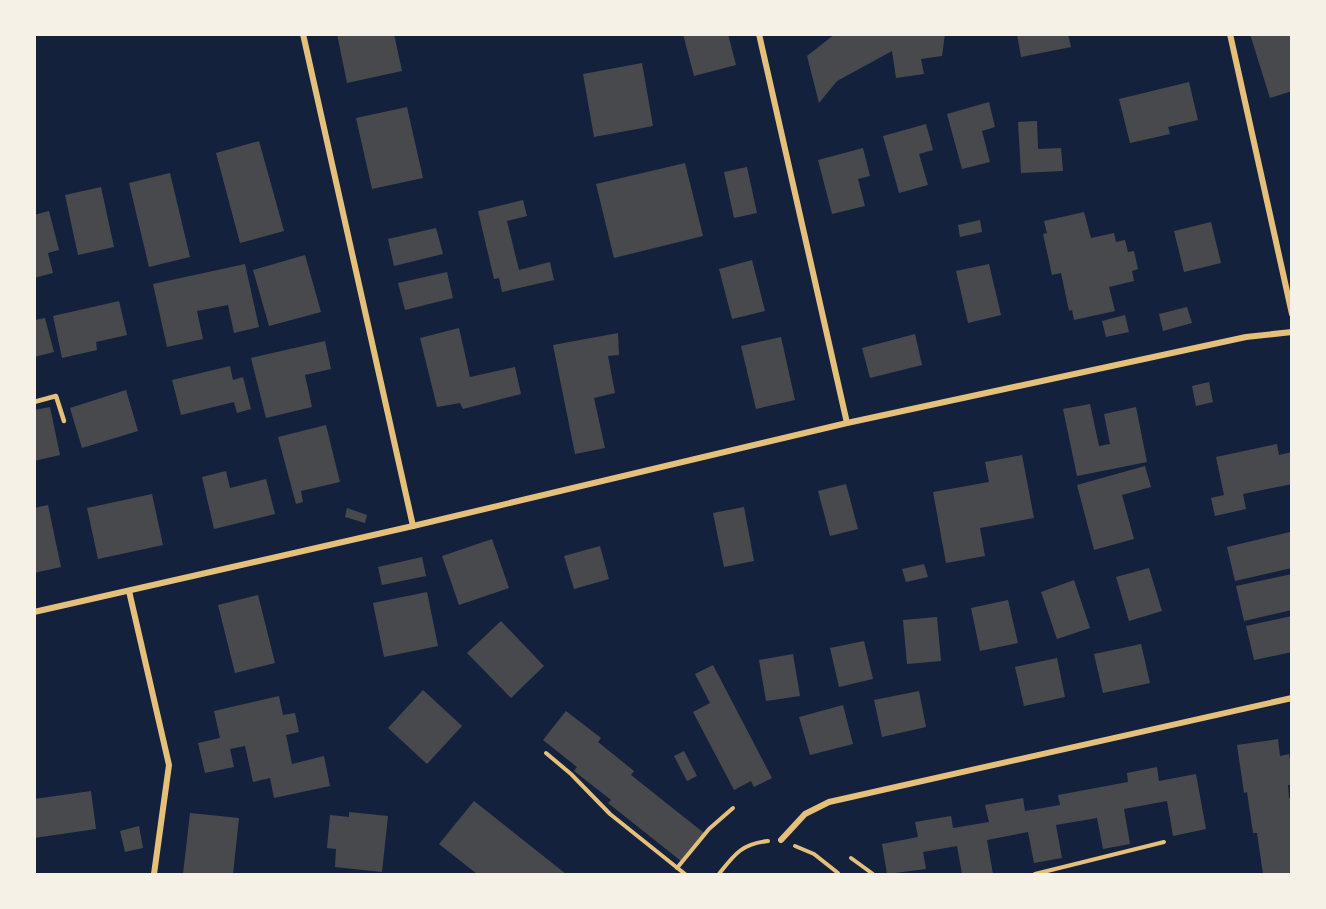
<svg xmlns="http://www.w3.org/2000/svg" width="1326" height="909" viewBox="0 0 1326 909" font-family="Lato,sans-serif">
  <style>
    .building { fill: #48494c }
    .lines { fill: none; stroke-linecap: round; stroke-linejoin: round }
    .path { stroke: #e5c07b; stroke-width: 4 }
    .service { stroke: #e5c07b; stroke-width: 4.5 }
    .minor { stroke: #e5c07b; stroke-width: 6 }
  </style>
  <rect width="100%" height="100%" fill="#14213d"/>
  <g class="building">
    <path d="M337,34H394L402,71L347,83Z"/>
    <path d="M683,34H728L736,65L694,76Z"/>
    <path d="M835,34H945L942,56L921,59L924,74L896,78L892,51L837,81L819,103L807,56Z"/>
    <path d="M1017,34H1068L1071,47L1021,57Z"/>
    <path d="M1250,34H1292V91L1270,98Z"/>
    <path d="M642,63L653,126L594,137L583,74Z"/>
    <path d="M1189,82L1198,120L1168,127L1170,134L1130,143L1119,99Z"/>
    <path d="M989,102L995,127L982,131L990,162L962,169L947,114Z"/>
    <path d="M407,107L423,178L372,189L356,118Z"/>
    <path d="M1037,121L1038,149L1061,148L1063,171L1021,173L1018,122Z"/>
    <path d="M926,124L933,150L919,154L928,185L899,193L883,136Z"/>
    <path d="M259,141L284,231L240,243L216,153Z"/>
    <path d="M863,148L870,176L858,179L865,206L832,214L818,160Z"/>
    <path d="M685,163L703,236L614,258L596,184Z"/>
    <path d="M747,167L757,213L734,218L724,172Z"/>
    <path d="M170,173L190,257L149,267L129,183Z"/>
    <path d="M101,187L114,247L78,255L65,195Z"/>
    <path d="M523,200L527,216L507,221L519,270L550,262L554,280L502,292L499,278L494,279L478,211Z"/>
    <path d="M49,211L59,250L48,253L53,273L34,278V215Z"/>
    <path d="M1084,212L1091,238L1114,233L1116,242L1125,240L1128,252L1134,251L1138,269L1132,271L1134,281L1109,287L1115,311L1074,320L1072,310L1069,311L1061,273L1052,275L1043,234L1047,233L1044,221Z"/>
    <path d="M980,220L982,232L960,237L958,225Z"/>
    <path d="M1211,222L1221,263L1184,272L1174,231Z"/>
    <path d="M436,228L443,254L394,266L388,239Z"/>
    <path d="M305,255L321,312L269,326L253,270Z"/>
    <path d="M752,260L765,311L732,319L719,269Z"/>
    <path d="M245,264L259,327L234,333L228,305L197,311L203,339L167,347L153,284Z"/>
    <path d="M989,264L1001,315L968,323L956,271Z"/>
    <path d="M447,272L453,298L405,310L398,283Z"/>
    <path d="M119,301L127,335L96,342L97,350L62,358L53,316Z"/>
    <path d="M1187,307L1192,323L1163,331L1159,314Z"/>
    <path d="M1125,315L1129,332L1106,337L1102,321Z"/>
    <path d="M45,318L54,352L34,357V320Z"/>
    <path d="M459,328L470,377L515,367L521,394L463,409L460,403L437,407L420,338Z"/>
    <path d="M618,333L619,355L608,356L615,393L594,398L605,448L575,454L553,345Z"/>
    <path d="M915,334L922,365L870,378L862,348Z"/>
    <path d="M781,337L795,400L756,409L741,346Z"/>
    <path d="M325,341L331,369L305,375L312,407L266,418L251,358Z"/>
    <path d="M230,366L233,380L243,377L251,409L237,413L234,402L181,415L172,380Z"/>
    <path d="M1209,382L1213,402L1196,406L1192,386Z"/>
    <path d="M126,390L138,431L82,448L70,408Z"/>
    <path d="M1090,404L1099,446L1110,444L1104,414L1136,407L1147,462L1077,476L1063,409Z"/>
    <path d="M50,407L60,455L34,461V410Z"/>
    <path d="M326,425L340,482L301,491L303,502L296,504L278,437Z"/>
    <path d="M1277,444L1279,455L1292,452V484L1243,494L1246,509L1215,516L1211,498L1224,495L1216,457Z"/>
    <path d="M1022,455L1034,518L980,528L985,556L946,563L933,492L989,482L985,462Z"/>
    <path d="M1145,466L1151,487L1122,495L1134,539L1094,550L1077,485Z"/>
    <path d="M226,471L230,488L266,479L275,514L214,529L202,477Z"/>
    <path d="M846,484L858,529L830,536L818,491Z"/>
    <path d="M152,494L163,545L98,559L87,508Z"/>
    <path d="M48,505L61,567L34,573V508Z"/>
    <path d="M744,507L754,561L724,567L713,513Z"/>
    <path d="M347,508L367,515L365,523L345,517Z"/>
    <path d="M1290,532L1292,568L1235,581L1227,547Z"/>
    <path d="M492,539L509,588L459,605L442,556Z"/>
    <path d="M600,546L609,579L574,589L564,556Z"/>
    <path d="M422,557L426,576L382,585L378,567Z"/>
    <path d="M924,564L928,577L906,582L902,569Z"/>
    <path d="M1149,568L1162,611L1129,621L1116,577Z"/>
    <path d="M1292,574V610L1244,621L1236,586Z"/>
    <path d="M1074,580L1090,628L1057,639L1041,592Z"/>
    <path d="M427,592L438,646L384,657L373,603Z"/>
    <path d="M258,595L275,663L235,673L218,605Z"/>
    <path d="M1008,600L1018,643L980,651L971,608Z"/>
    <path d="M1292,616V652L1254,660L1246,626Z"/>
    <path d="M937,617L941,661L907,664L903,620Z"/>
    <path d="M501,621L544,666L511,698L467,653Z"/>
    <path d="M864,641L873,679L839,687L830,648Z"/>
    <path d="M1141,644L1150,683L1103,693L1094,654Z"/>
    <path d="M793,654L800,696L766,701L759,660Z"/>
    <path d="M1057,658L1065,697L1024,706L1015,667Z"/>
    <path d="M713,665L772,778L754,787L751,781L734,790L693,712L710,703L695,674Z"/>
    <path d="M423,690L462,726L427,764L388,728Z"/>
    <path d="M919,691L926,727L882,737L874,700Z"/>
    <path d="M279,696L283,715L295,713L299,732L286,735L292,764L324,756L330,786L274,798L270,778L253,782L245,746L230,749L234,767L205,773L198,743L220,738L214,711Z"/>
    <path d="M843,705L853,744L810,755L799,717Z"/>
    <path d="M566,711L601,738L598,742L634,771L631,775L704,833L681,861L608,803L611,800L574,771L577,767L543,740Z"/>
    <path d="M1278,739L1280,756L1289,754L1292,770V785H1288L1289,798H1292V874H1263L1257,833H1253L1247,792L1244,793L1237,745Z"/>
    <path d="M684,751L697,776L687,781L674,756Z"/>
    <path d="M1157,767L1159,781L1196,774L1206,829L1173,836L1167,801L1124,809L1130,844L1103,849L1097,818L1056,825L1062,858L1034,863L1028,832L987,840L993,874H962L957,846L923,852L926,869L887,874L882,844L918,837L915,822L951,816L953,828L989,822L985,805L1023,798L1025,811L1060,805L1058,795L1128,782L1127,773Z"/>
    <path d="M91,791L96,829L34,838V799Z"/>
    <path d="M474,801L566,874H477L439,844Z"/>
    <path d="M349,812L388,816L382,872L335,867L336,849L327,848L330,815L349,817Z"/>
    <path d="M190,813L239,818L233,874H183Z"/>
    <path d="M139,826L143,848L125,852L120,831Z"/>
  </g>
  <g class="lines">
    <g class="path">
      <path d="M546,753L571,774L610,814L685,874"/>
      <path d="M795,846L814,854L838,873"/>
      <path d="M851,858L873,874"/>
      <path d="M677,868L709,829L733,808"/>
      <path d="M719,874C734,855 741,844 768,841"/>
      <path d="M1035,874L1164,842"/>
    </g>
    <path class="service" d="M34,402L56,396L64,421"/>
    <g class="minor">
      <path d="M303,34L413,526"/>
      <path d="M759,34L847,423"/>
      <path d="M1230,34L1292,314"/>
      <path d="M129,591L169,765L154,874"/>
      <path d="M34,612L413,526L847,423L1246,337L1292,332"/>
      <path d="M781,840L805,814L829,802L1292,698"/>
    </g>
  </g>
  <rect width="1326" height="909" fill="none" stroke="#f6f1e7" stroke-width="72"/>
</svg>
